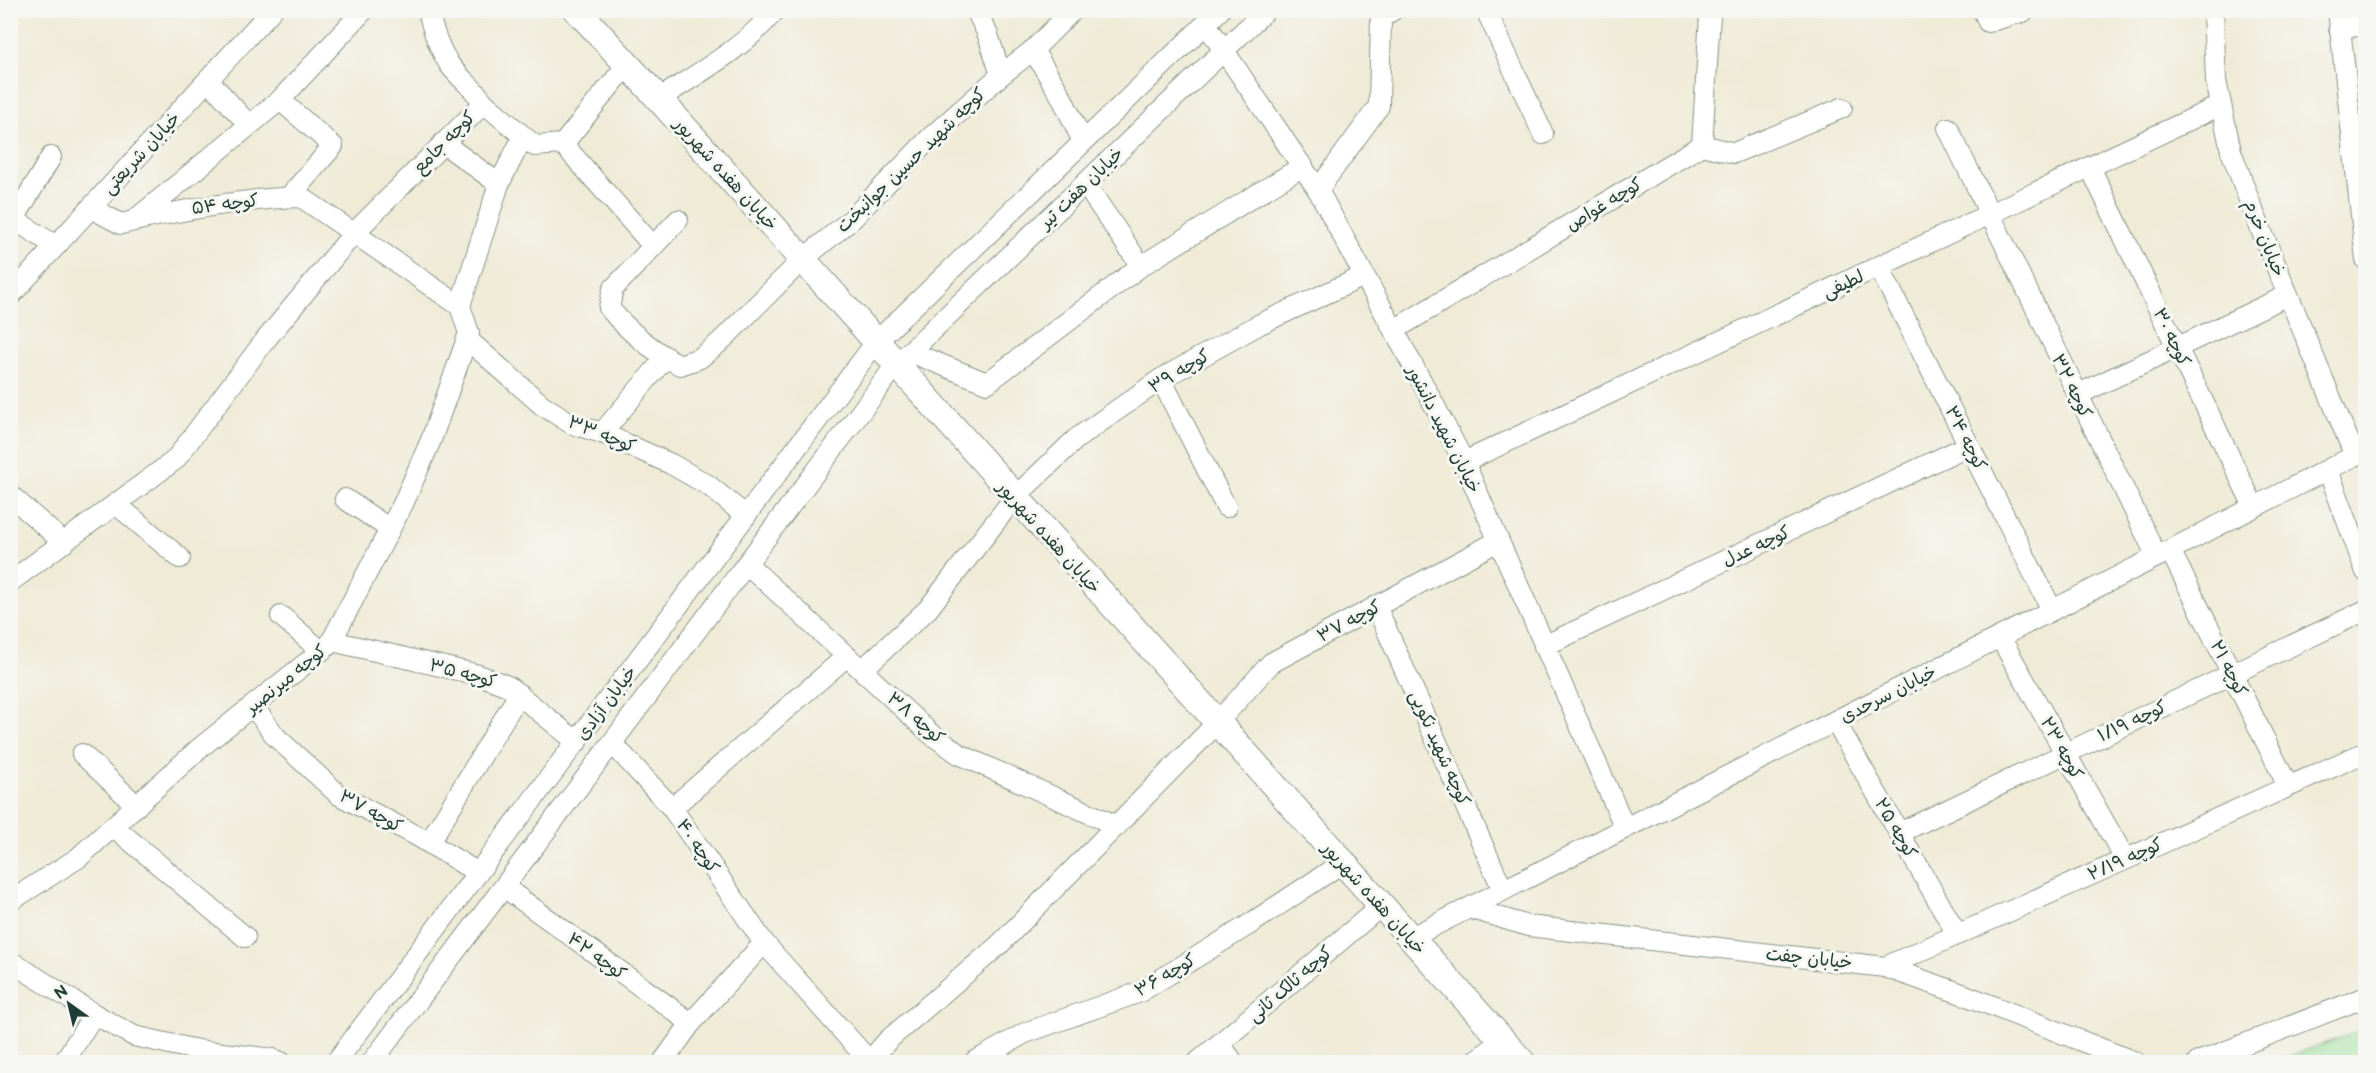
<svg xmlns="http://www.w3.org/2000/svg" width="2376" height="1073" viewBox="0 0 2376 1073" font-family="'Balsamiq Sans','Playpen Sans Arabic',sans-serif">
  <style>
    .green { fill: #99df98; stroke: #5c8e66; stroke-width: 1.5 }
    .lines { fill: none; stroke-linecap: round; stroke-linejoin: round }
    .minor-casing { stroke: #879486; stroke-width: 22 }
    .major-casing { stroke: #879486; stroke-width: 28 }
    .minor { stroke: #fff; stroke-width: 20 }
    .major { stroke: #fff; stroke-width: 26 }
    .labels { text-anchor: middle; stroke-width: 6; stroke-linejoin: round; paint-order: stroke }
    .street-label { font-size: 18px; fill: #1f3d34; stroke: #f6f6f2 }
  </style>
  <rect width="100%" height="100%" fill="#f6f6f2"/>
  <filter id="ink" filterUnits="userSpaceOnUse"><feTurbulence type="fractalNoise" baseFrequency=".0167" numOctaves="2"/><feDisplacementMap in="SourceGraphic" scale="12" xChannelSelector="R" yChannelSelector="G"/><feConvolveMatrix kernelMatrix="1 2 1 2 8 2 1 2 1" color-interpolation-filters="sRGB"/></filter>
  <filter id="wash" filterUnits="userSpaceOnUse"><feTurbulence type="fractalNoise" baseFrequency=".008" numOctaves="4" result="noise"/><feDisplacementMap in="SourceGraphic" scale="24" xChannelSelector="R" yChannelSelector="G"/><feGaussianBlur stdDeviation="1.35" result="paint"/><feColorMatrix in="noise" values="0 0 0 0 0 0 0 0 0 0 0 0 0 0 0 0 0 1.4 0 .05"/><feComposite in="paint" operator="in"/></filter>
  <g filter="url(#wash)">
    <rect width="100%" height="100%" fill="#efebd7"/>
    <path class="green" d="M2365,1029V1062H2273Z"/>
  </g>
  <g filter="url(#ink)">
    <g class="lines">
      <defs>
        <g id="minor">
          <path d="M976,10L988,35L1001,75"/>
          <path d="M1486,10L1543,134"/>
          <path d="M1983,10L1988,22L2023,12"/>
          <path d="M2213,10L2216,81L2231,151L2254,213L2355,456"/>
          <path d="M2338,10L2366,260"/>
          <path d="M1206,24L1318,190L1430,397L1464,462L1625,828"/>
          <path d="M2339,28L2366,25"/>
          <path d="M1033,50L1061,96L1083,142"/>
          <path d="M208,80L249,125"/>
          <path d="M659,99C698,73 745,48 775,10"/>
          <path d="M280,100L333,146L289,197"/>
          <path d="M484,103L535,146L563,144L627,65"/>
          <path d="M1948,128L2157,557"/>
          <path d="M443,143L499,184"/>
          <path d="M563,144L653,246"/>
          <path d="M1702,145L1734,153L1842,108"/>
          <path d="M2090,167L2254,507"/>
          <path d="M1085,184L1141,266"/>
          <path d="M1318,190L1379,106L1381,18L1393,10"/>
          <path d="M91,208L121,224C180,210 240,199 301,197L460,306L499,184L523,137"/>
          <path d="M10,217L56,246"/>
          <path d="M14,219L51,157"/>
          <path d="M136,219L280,100L364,10"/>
          <path d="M678,220L613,289L609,308C628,331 653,351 680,365L700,358L720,342L802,260L852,219L931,137L1001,75L1033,50L1073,10"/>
          <path d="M1879,267L2052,610"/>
          <path d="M10,296L272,10"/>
          <path d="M1394,330L1702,145L1710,15"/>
          <path d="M467,339L542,405L572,424L602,433L671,464L708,485L746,516"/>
          <path d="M910,352L987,383L1141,266L1303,166"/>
          <path d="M1161,379L1226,507"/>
          <path d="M2077,395L2288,295"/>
          <path d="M602,433L666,357"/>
          <path d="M1464,462L2221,105"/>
          <path d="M2328,470L2366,572"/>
          <path d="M10,495L64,543"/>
          <path d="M345,499L390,529"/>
          <path d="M116,504L180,558"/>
          <path d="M2170,550L2288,786"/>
          <path d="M747,564L931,734L959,754L1117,826"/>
          <path d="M10,582L175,460L263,343L353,234L484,103C474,88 459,78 449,64C439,48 432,29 428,10"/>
          <path d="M1376,606L1503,890"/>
          <path d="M281,616L321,651"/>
          <path d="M2000,637L2125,859"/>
          <path d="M332,641L479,675L508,686L577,742"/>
          <path d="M1544,646L1969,445"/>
          <path d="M847,656L672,808L764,943L870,1062"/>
          <path d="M862,670L928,609L1014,498L1076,439L1161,379L1260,324L1364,276"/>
          <path d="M253,706L276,737L339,795L419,837L478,873"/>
          <path d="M1835,721L1957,934"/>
          <path d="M612,743L672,808"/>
          <path d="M82,754L137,806"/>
          <path d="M114,827L245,937"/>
          <path d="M1899,833L2366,610"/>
          <path d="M429,843L519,694"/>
          <path d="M504,887L691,1023"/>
          <path d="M10,901L78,858L201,747L330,644L403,504L431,440L469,333L460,306"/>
          <path d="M1469,908L1528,926L1885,967L1965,995L2135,1062"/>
          <path d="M1410,938L2366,450"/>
          <path d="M10,961L94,1014L134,1036L197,1050L273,1059L281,1062"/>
          <path d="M1885,967L2366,752"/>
          <path d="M1220,1044L1233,1062"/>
          <path d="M64,1062L94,1014"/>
          <path d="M336,1062L876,342L1220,10"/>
          <path d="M372,1062L896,365L1266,10"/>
          <path d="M663,1062L691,1023L764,943"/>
          <path d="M869,1062L888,1040L999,945L1217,723L1271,663L1498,541"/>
          <path d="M974,1062L1025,1033L1140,992L1250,924L1342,863"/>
          <path d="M1198,1062L1381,906"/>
          <path d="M1473,1062L1503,1041"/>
          <path d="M2198,1062L2366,997"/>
        </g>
        <path id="major" d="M577,10L659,99L1522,1062"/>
      </defs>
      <use href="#minor" class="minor-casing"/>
      <use href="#major" class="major-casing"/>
      <use href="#minor" class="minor"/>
      <use href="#major" class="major"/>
    </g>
  </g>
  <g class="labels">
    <g class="street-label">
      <text transform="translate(444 142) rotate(-45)" y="6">کوچه جامع</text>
      <text transform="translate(141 153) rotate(-47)" y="6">خیابان شریعتی</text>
      <text transform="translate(911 160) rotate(-44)" y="6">کوچه شهید حسین جوانبخت</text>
      <text transform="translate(726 174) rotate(48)" y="6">خیابان هفده شهریور</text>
      <text transform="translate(1081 188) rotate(-44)" y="6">خیابان هفت تیر</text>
      <text transform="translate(225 204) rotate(-7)" y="6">کوچه ۵۴</text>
      <text transform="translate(1604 204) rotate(-31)" y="6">کوچه غواص</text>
      <text transform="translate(2265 238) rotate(68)" y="6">خیابان خرم</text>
      <text transform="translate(1843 284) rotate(-25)" y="6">لطیفی</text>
      <text transform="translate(2172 337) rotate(64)" y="6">کوچه ۳۰</text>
      <text transform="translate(1179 371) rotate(-31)" y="6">کوچه ۳۹</text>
      <text transform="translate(2072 386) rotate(64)" y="6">کوچه ۳۲</text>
      <text transform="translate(1444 429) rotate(63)" y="6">خیابان شهید دانشور</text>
      <text transform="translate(602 434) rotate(22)" y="6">کوچه ۳۳</text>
      <text transform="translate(1966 438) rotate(63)" y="6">کوچه ۳۴</text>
      <text transform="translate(1049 537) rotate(48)" y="6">خیابان هفده شهریور</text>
      <text transform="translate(1756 546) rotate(-25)" y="6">کوچه عدل</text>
      <text transform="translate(1349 621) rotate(-28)" y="6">کوچه ۳۷</text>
      <text transform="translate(2229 668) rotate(63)" y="6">کوچه ۲۱</text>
      <text transform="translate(463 673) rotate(15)" y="6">کوچه ۳۵</text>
      <text transform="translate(286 679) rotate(-39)" y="6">کوچه میرنصیر</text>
      <text transform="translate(1888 694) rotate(-27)" y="6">خیابان سرحدی</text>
      <text transform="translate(606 703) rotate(-53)" y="6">خیابان آزادی</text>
      <text transform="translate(916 718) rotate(41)" y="6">کوچه ۳۸</text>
      <text transform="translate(2132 721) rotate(-25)" y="6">کوچه ۱/۱۹</text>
      <text transform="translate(1440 748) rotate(66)" y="6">کوچه شهید نکویی</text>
      <text transform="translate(2062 748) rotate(61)" y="6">کوچه ۲۳</text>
      <text transform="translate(371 811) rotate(29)" y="6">کوچه ۳۷</text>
      <text transform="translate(1896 828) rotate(60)" y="6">کوچه ۲۵</text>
      <text transform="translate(698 846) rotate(56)" y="6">کوچه ۴۰</text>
      <text transform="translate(2125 859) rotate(-24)" y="6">کوچه ۲/۱۹</text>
      <text transform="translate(1374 898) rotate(48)" y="6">خیابان هفده شهریور</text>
      <text transform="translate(597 956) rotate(36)" y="6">کوچه ۴۲</text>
      <text transform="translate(1809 958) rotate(6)" y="6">خیابان چفت</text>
      <text transform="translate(1165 975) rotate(-30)" y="6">کوچه ۳۶</text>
      <text transform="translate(1290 984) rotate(-41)" y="6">کوچه ثالک ثانی</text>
    </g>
  </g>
  <rect width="2376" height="1073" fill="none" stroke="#f6f6f2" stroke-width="36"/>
  <g transform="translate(69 1004) rotate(326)" stroke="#f6f6f2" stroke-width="4.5" paint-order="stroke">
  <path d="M0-4.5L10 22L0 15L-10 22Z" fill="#1f3d34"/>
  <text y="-9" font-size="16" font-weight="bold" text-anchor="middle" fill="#1f3d34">N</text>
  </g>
</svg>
